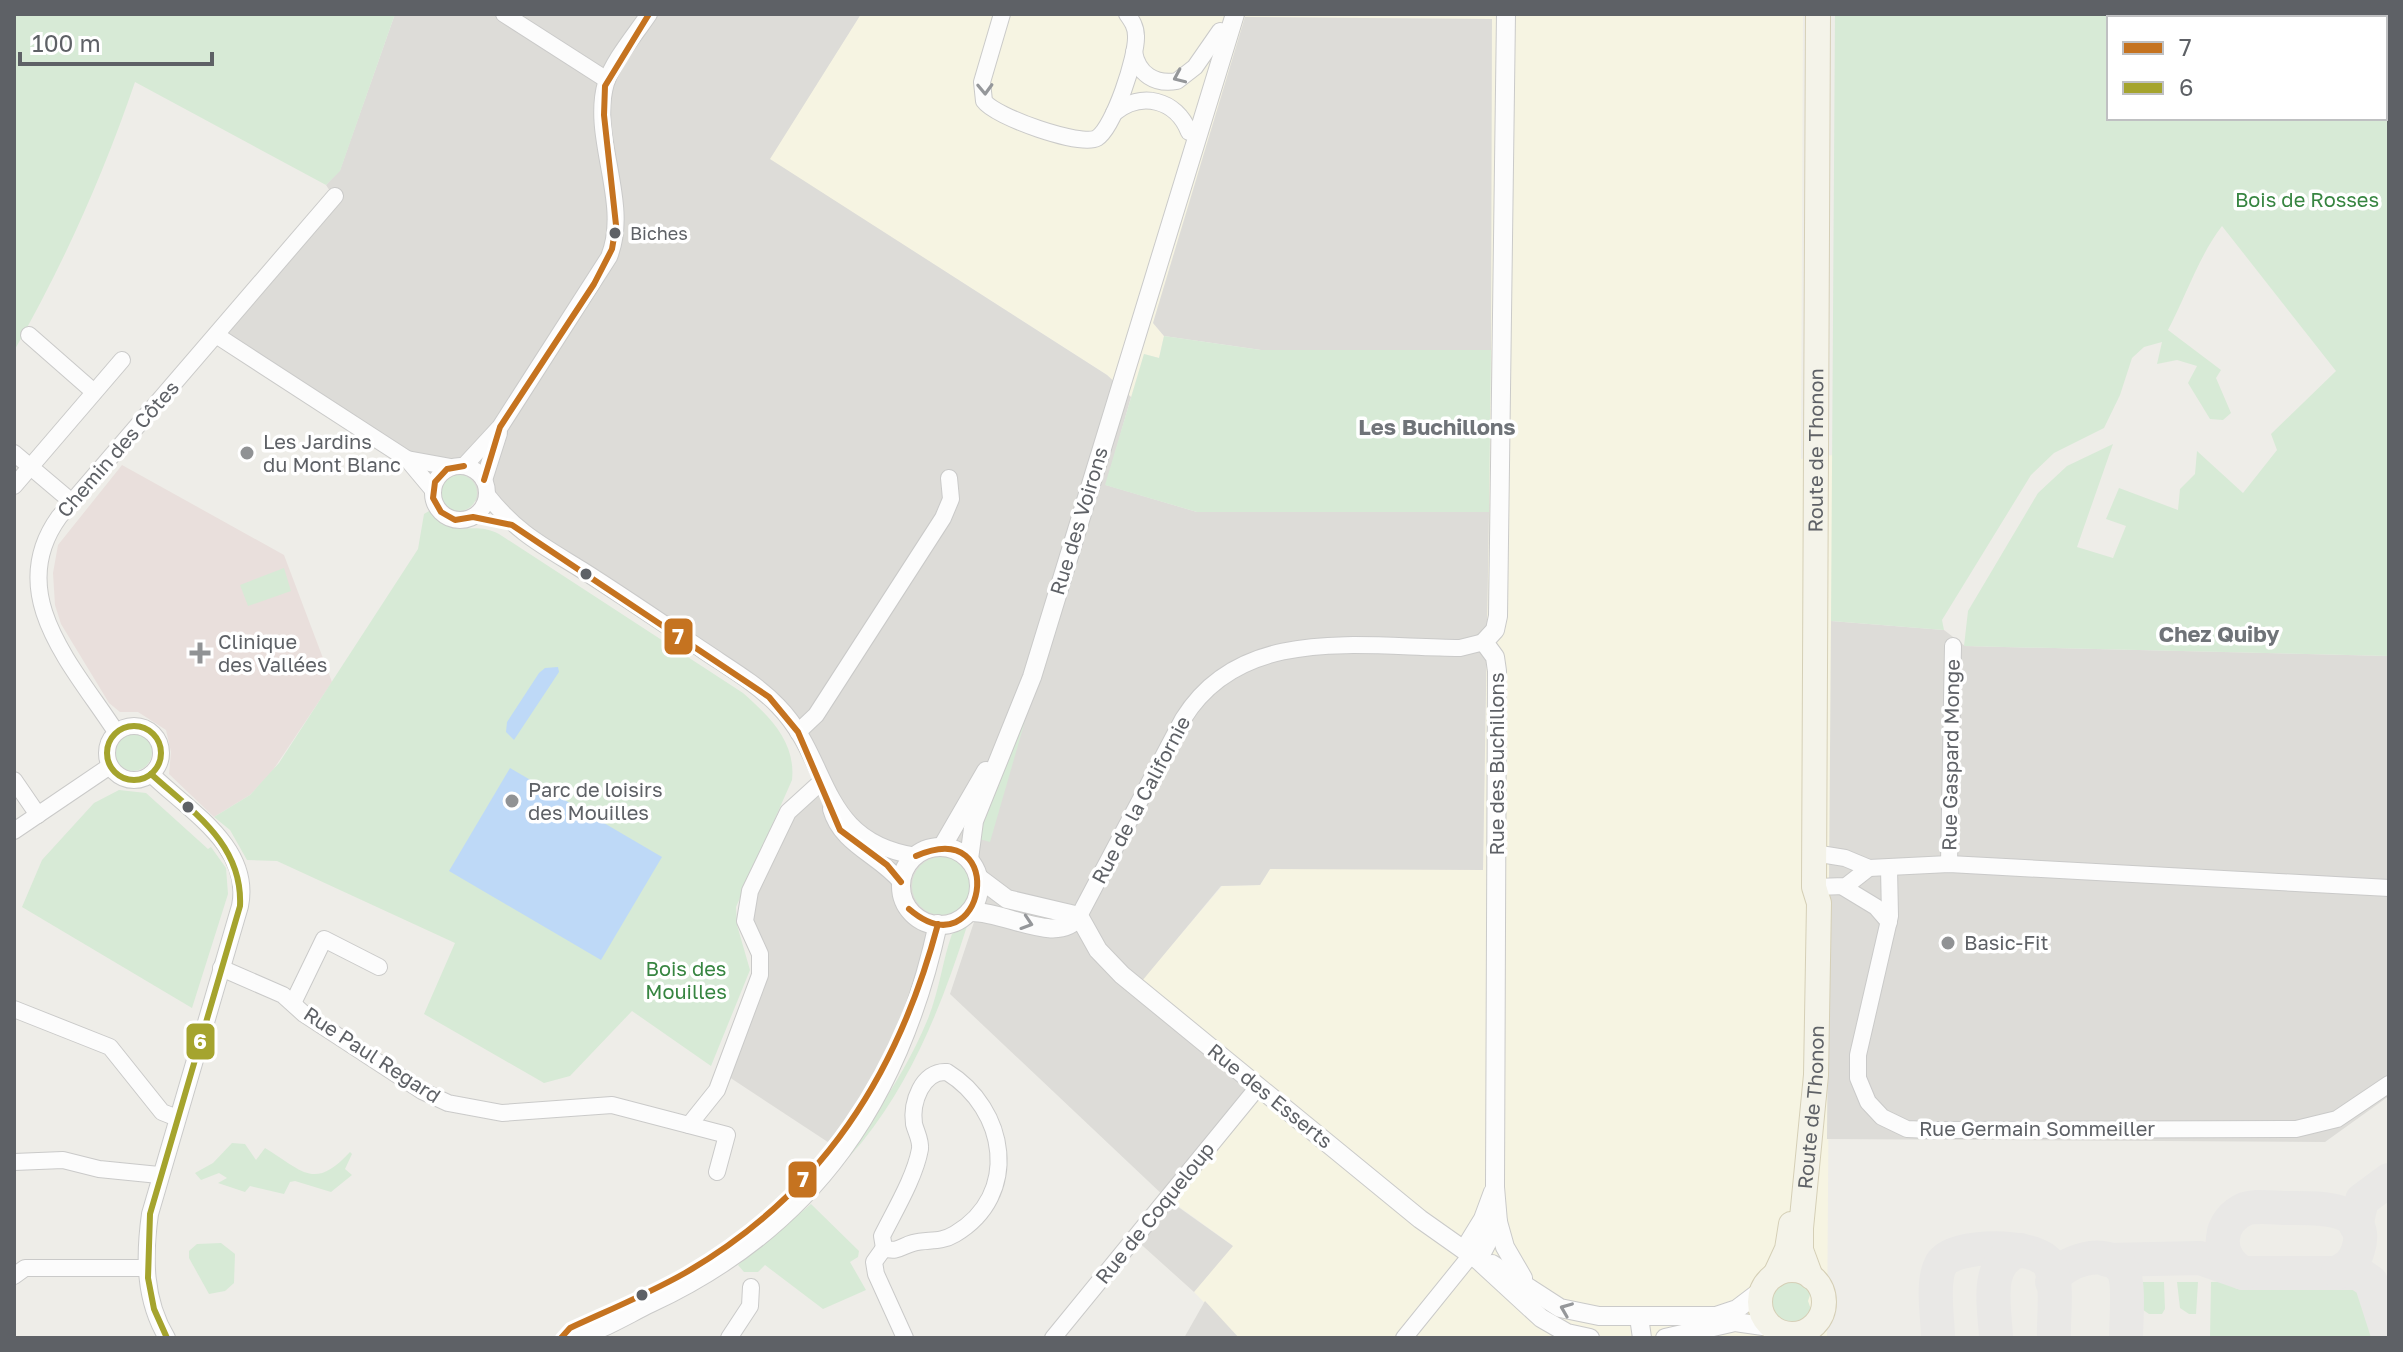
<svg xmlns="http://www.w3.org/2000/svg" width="2403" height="1352" viewBox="0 0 2403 1352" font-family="'Golos Text',sans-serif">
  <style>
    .commercial { fill: #f6f4e2 }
    .industrial { fill: #dddcd8 }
    .medical { fill: #e9dfdc }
    .green { fill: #d7ead6; fill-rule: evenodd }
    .water { fill: #bed9f7 }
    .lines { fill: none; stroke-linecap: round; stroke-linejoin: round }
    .taxiway { stroke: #e9e8e6; stroke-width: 34 }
    .minor-casing { stroke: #cacac9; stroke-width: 18 }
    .tertiary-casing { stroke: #cacac9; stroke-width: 20 }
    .primary-casing { stroke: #d5cfb6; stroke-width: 26 }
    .minor { stroke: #fcfcfc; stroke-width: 16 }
    .tertiary { stroke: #fcfcfc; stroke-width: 18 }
    .primary { stroke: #f4f3e9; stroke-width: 24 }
    .bus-1-casing { stroke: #fff; stroke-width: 12 }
    .bus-2-casing { stroke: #fff; stroke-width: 12 }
    .bus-1 { stroke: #c57320; stroke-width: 6 }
    .bus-2 { stroke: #a5a42e; stroke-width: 6 }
    .oneway { stroke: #95979a }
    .bus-dot { fill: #5e6166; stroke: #fff; stroke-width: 3 }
    .poi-dot { fill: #909294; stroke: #fff; stroke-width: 3 }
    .labels { text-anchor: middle; stroke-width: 7; stroke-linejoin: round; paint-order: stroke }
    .bus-label { font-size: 18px; fill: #5e6166; stroke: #fff; text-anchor: start }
    .park-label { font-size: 20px; fill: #378541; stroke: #fff }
    .poi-label { font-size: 20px; fill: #5e6166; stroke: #fff; text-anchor: start }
    .street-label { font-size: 20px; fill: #5e6166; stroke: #fff }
    .neighbourhood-label { font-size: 22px; font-weight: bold; fill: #6f7378; stroke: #fff }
    .line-badge { stroke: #fff; stroke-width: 3 }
    .badge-label { font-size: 22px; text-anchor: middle; font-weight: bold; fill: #fff }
  </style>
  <rect width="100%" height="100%" fill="#eeede8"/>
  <path class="commercial" d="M861,14H1803L1801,459L1833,455L1827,1338H1239L1194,1292L1232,1245L1167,1198L1136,987L1222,886L1260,885L1270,869H1483L1491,350V19L1245,17L1153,323L1164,336L1159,358L1144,354L1131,397L1107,375L769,159Z"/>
  <g class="industrial">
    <path d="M395,14H861L770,159L1107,375L1131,397L1106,485L1197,512H1489L1483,870L1270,869L1260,885L1221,886L1137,987L1258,1087L1167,1199L1233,1246L1194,1292L1134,1238L1166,1198L950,994L975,919L937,931L918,999L840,1150L723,1073L760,975L745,921L788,812L821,782L790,719L620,594L216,335L334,197L326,185L340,170Z"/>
    <path d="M1245,17L1492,19L1491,350H1261L1164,336L1153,323Z"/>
    <path d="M1831,621L1944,630L1965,646L2389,656V1096L2325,1142L1827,1139Z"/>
    <path d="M1205,1301L1239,1338H1184Z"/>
  </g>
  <path class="medical" d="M122,465L284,555L332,682L271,773L250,795L214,817L169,774L171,752L166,730L138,712H120L109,703L61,624L55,605L53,573L58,545Z"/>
  <g class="green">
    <path d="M14,14H395L340,171L326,185L135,82C102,178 64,263 14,351Z"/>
    <path d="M1835,14H2389V656L1964,646L1968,611L2038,493L2067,466L2113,444L2077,547L2113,558L2126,526L2106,519L2119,488L2178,510L2180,489L2195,474L2197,451L2243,493L2277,450L2271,434L2336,371L2222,226C2199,256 2186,296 2168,330L2221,370L2216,378L2231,413L2223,420L2210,419L2188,383L2197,366L2177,360L2157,364L2162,342L2144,347L2132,358L2120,395L2104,428L2054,453L2031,475L1942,620L1944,630L1831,621ZM2109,18H2385V118H2109Z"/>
    <path d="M1164,336L1261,350H1491L1489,512H1197L1105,485L1144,354L1159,358Z"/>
    <circle cx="459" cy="493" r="18"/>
    <path d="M429,511C457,542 469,519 499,534L743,693C770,717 796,742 792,780L736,907L737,925L750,970L711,1066L632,1011L570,1076L544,1083L424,1014L455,943L277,861L247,860L230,830L214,817L250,795L279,763L418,549L424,514Z"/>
    <path d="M284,568L291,591L248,606L240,585Z"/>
    <path d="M1025,721L990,842L976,838L980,821Z"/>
    <circle cx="133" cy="752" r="19"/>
    <path d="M119,790L146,793L208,849L211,847L226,868L228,894L192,1008L22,907L42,860L94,803Z"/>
    <circle cx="941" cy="886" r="29"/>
    <path d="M967,926C943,1002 913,1079 862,1142C845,1162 826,1182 808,1202C854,1145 899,1088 927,1021C939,993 943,958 952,934Z"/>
    <path d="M232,1143L245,1144L256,1160L265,1148C303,1171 314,1191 350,1152L352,1154L345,1169L352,1175L331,1192L295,1181L290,1182L284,1194L250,1186L245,1192L218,1183L227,1178L219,1173L201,1180L195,1173L213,1163Z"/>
    <path d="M811,1204L859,1251L858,1257L850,1262L866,1290L823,1309L765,1265L758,1272H744L738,1265Z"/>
    <path d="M221,1243L235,1254L234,1283L225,1291L209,1294L189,1258V1251L197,1244Z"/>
    <path d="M1791,1278L1812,1289L1808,1301L1813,1315C1802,1328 1790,1330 1775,1322L1766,1302L1775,1284Z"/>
    <path d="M2347,1280L2364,1295L2378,1338H2210L2211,1282Z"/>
    <path d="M2135,1282H2164L2165,1309L2162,1314H2149L2139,1307Z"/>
    <path d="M2177,1282H2198L2196,1314H2189L2180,1308Z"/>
  </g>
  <g class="water">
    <path d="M558,667L559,672L514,740L506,732L507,722L539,673L545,668Z"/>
    <path d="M510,768L662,857L601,960L449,871Z"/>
  </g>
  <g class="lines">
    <g class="taxiway">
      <path d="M2356,1226L2362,1200L2389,1180"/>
      <path d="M2107,1260L2200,1258L2243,1273H2358L2371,1282L2389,1338"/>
      <path d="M2243,1273C2230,1265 2221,1254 2223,1238C2224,1225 2233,1214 2245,1209C2257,1205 2275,1208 2288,1208C2316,1208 2372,1205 2358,1250C2355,1261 2348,1268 2338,1272"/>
      <path d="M2052,1282C2061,1260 2108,1247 2122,1269C2130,1280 2126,1323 2126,1338"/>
      <path d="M1938,1338C1938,1318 1931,1282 1941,1264C1953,1243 2036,1243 2049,1264C2059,1282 2053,1317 2054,1338"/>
      <path d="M1996,1338C1995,1307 1983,1262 2020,1250"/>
    </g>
    <defs>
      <g id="minor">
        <path d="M504,14L607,80"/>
        <path d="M1002,14L982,82L984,101C995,117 1081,147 1097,138C1114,127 1137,56 1136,36C1136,27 1132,21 1127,14"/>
        <path d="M1134,52C1138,74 1155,85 1177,81L1195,67L1220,31"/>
        <path d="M1114,113C1141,91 1176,99 1189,132"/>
        <path d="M29,335L94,392"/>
        <path d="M216,335L407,459L433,490"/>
        <path d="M14,453L72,502"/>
        <path d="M407,459L451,467"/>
        <circle cx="460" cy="493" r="27"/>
        <path d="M464,466L500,427L609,257C631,203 590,137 606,83C614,59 635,35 649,14"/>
        <path d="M484,480L499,433"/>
        <path d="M14,486L122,360"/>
        <path d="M487,495C517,533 542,545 582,570C623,596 664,624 704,651C729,668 757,684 778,706C832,761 818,841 916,856"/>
        <circle cx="134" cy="753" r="27"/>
        <path d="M116,732C74,667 3,595 59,517L335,196"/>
        <path d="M798,732L816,715L943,518L951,499L949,478"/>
        <path d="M151,774C189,811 252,847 240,906L150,1214C144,1257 144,1300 167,1338"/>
        <path d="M14,780L38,815"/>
        <path d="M831,809C841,845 879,855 901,882"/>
        <path d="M14,831L110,766"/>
        <path d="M1814,853L1845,858L1869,868L1949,864L2389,888"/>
        <path d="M1949,864L1953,646"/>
        <path d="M1889,868L1890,916L1858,1055V1078L1868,1102L1882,1117L1907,1129L1930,1130L2296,1129L2337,1119L2389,1084"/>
        <path d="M1814,887L1846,886L1869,868"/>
        <path d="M1843,887L1876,907L1889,922"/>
        <path d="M1079,916L1183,719C1242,623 1364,648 1460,648L1484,642"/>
        <path d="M221,968L283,995L304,1014L422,1091L448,1103L502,1113L612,1105L727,1135L717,1172"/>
        <path d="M293,1003L324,939L379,967"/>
        <path d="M14,1009L110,1047L162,1112L177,1118"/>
        <path d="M947,1072C1007,1109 1021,1195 955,1234C940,1243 928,1239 913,1243C901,1246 898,1253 884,1248L882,1236C895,1210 915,1177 920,1149C921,1140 916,1132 914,1124C911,1103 922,1070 947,1072Z"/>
        <path d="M689,1125L717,1090L760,975V954L745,921L750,891L788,812L821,782"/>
        <path d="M14,1162L63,1160L99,1169L159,1175"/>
        <path d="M884,1248L874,1262L876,1274L905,1338"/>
        <path d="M14,1276L25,1268H146"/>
        <path d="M729,1338L750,1306L751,1287"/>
        <path d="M1053,1338L1258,1087"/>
        <path d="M1404,1338L1471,1255"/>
      </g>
      <g id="tertiary">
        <path d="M942,847L986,771"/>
        <circle cx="940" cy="886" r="39"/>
        <path d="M969,859L974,821L1032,677L1235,14"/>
        <path d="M979,878L1007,899L1079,916"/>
        <path d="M969,912C1004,910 1058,947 1079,916"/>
        <path d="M1079,916L1098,950L1122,975L1420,1219L1478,1260L1541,1318L1567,1333L1590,1338"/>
        <path d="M1498,1222L1505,1247L1523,1278"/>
        <path d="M1464,1250L1483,1219L1493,1192"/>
        <path d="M1478,1260L1498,1222L1495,1187L1497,671L1495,657L1484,642L1495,630L1498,616L1506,14"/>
        <path d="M1492,1264L1560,1308L1599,1316H1716L1737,1309L1762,1290"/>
        <path d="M1639,1317L1642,1338"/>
        <path d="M573,1338C599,1332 626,1315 651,1303C816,1226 900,1098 938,924"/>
        <path d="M1665,1338L1735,1322L1770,1327"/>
      </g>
      <g id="primary">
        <circle cx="1792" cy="1302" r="32"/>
        <path d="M1775,1275L1787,1249L1791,1224"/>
        <path id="s1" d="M1811,1277L1801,1250V1228L1816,1075L1819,903L1814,887L1818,14"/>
      </g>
    </defs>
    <use href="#minor" class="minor-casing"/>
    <use href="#tertiary" class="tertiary-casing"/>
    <use href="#primary" class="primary-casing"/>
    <use href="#minor" class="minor"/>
    <use href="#tertiary" class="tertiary"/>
    <use href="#primary" class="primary"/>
    <defs>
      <g id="bus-1">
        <path d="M464,466L447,469L435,482L433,498L441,512L455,520L473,517L512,525L769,697L798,732L840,830L887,865L901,882"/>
        <path d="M484,480L500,427L594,284L612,249L616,225L604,115L605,86L649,14"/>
        <path d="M909,909C985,974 1011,814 916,856"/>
        <path d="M561,1338L570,1328C609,1310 648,1294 685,1273C823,1193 898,1074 938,924"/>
      </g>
      <g id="bus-2">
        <circle cx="134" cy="753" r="27"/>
        <path d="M151,774C193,812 243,844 240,906L150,1214L148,1278L154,1309L167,1338"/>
      </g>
    </defs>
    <use href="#bus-1" class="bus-1-casing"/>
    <use href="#bus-2" class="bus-2-casing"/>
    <use href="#bus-1" class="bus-1"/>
    <use href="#bus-2" class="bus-2"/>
  </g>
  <defs><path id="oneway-chevron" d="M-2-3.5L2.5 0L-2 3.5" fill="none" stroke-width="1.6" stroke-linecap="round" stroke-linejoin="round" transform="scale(2)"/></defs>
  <g class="oneway">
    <use href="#oneway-chevron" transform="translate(1179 77) rotate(156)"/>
    <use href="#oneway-chevron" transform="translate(985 89) rotate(88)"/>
    <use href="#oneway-chevron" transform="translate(1027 923) rotate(18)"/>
    <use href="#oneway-chevron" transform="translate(1566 1309) rotate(-158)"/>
  </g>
  <g class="bus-dot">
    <circle cx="615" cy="233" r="7"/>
    <circle cx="586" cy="574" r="7"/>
    <circle cx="188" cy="807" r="7"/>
    <circle cx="642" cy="1295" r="7"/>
  </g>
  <g class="poi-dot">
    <circle cx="247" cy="453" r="8"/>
    <path d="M196 641h8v8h8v8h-8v8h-8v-8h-8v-8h8z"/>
    <circle cx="512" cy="801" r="8"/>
    <circle cx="1948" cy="943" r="8"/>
  </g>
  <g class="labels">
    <g class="bus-label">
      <text x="630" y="240">Biches</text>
    </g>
    <g class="park-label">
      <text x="2307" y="207">Bois de Rosses</text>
      <text x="686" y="976">Bois des<tspan x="686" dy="23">Mouilles</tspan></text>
    </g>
    <g class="poi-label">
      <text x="263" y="449">Les Jardins<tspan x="263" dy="23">du Mont Blanc</tspan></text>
      <text x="218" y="649">Clinique<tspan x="218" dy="23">des Vallées</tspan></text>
      <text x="528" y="797">Parc de loisirs<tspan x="528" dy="23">des Mouilles</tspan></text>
      <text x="1964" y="950">Basic-Fit</text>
    </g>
    <g class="street-label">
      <text transform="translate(118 449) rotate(-49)" y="7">Chemin des Côtes</text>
      <text dy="7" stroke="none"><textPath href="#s1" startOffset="830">Route de Thonon</textPath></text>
      <text transform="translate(1079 521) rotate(-73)" y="7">Rue des Voirons</text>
      <text transform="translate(1951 755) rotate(-89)" y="7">Rue Gaspard Monge</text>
      <text transform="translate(1497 764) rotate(-90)" y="7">Rue des Buchillons</text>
      <text transform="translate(1141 800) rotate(-62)" y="7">Rue de la Californie</text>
      <text transform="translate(372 1055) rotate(33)" y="7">Rue Paul Regard</text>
      <text transform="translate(1270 1096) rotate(39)" y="7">Rue des Esserts</text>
      <text dy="7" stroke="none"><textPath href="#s1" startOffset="172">Route de Thonon</textPath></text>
      <text x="2037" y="1136">Rue Germain Sommeiller</text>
      <text transform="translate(1155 1213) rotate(-51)" y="7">Rue de Coqueloup</text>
    </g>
    <g class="neighbourhood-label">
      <text x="1437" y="435">Les Buchillons</text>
      <text x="2219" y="642">Chez Quiby</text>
    </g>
  </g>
  <g class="line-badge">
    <rect x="663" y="617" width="31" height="39" rx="8" fill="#c57320"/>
    <rect x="185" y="1022" width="31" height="39" rx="8" fill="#a5a42e"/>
    <rect x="787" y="1160" width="31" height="39" rx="8" fill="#c57320"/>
  </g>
  <g class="badge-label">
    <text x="678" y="644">7</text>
    <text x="200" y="1049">6</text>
    <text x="803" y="1187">7</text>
  </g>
  <rect width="2403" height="1352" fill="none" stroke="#5e6166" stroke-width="32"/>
  <rect x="2107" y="16" width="280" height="104" fill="#ffffff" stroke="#bfc0c2" stroke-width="2"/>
  <rect x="2123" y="42" width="40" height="12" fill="#c57320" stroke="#bfc0c2" stroke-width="2"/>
  <text x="2179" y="56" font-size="24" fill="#5e6166">7</text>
  <rect x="2123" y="82" width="40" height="12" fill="#a5a42e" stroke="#bfc0c2" stroke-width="2"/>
  <text x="2179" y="96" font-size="24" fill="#5e6166">6</text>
  <path d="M20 52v12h192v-12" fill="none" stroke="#5e6166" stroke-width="4"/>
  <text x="32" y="52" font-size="24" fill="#5e6166" stroke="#ffffff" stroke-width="6" paint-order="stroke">100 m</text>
</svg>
